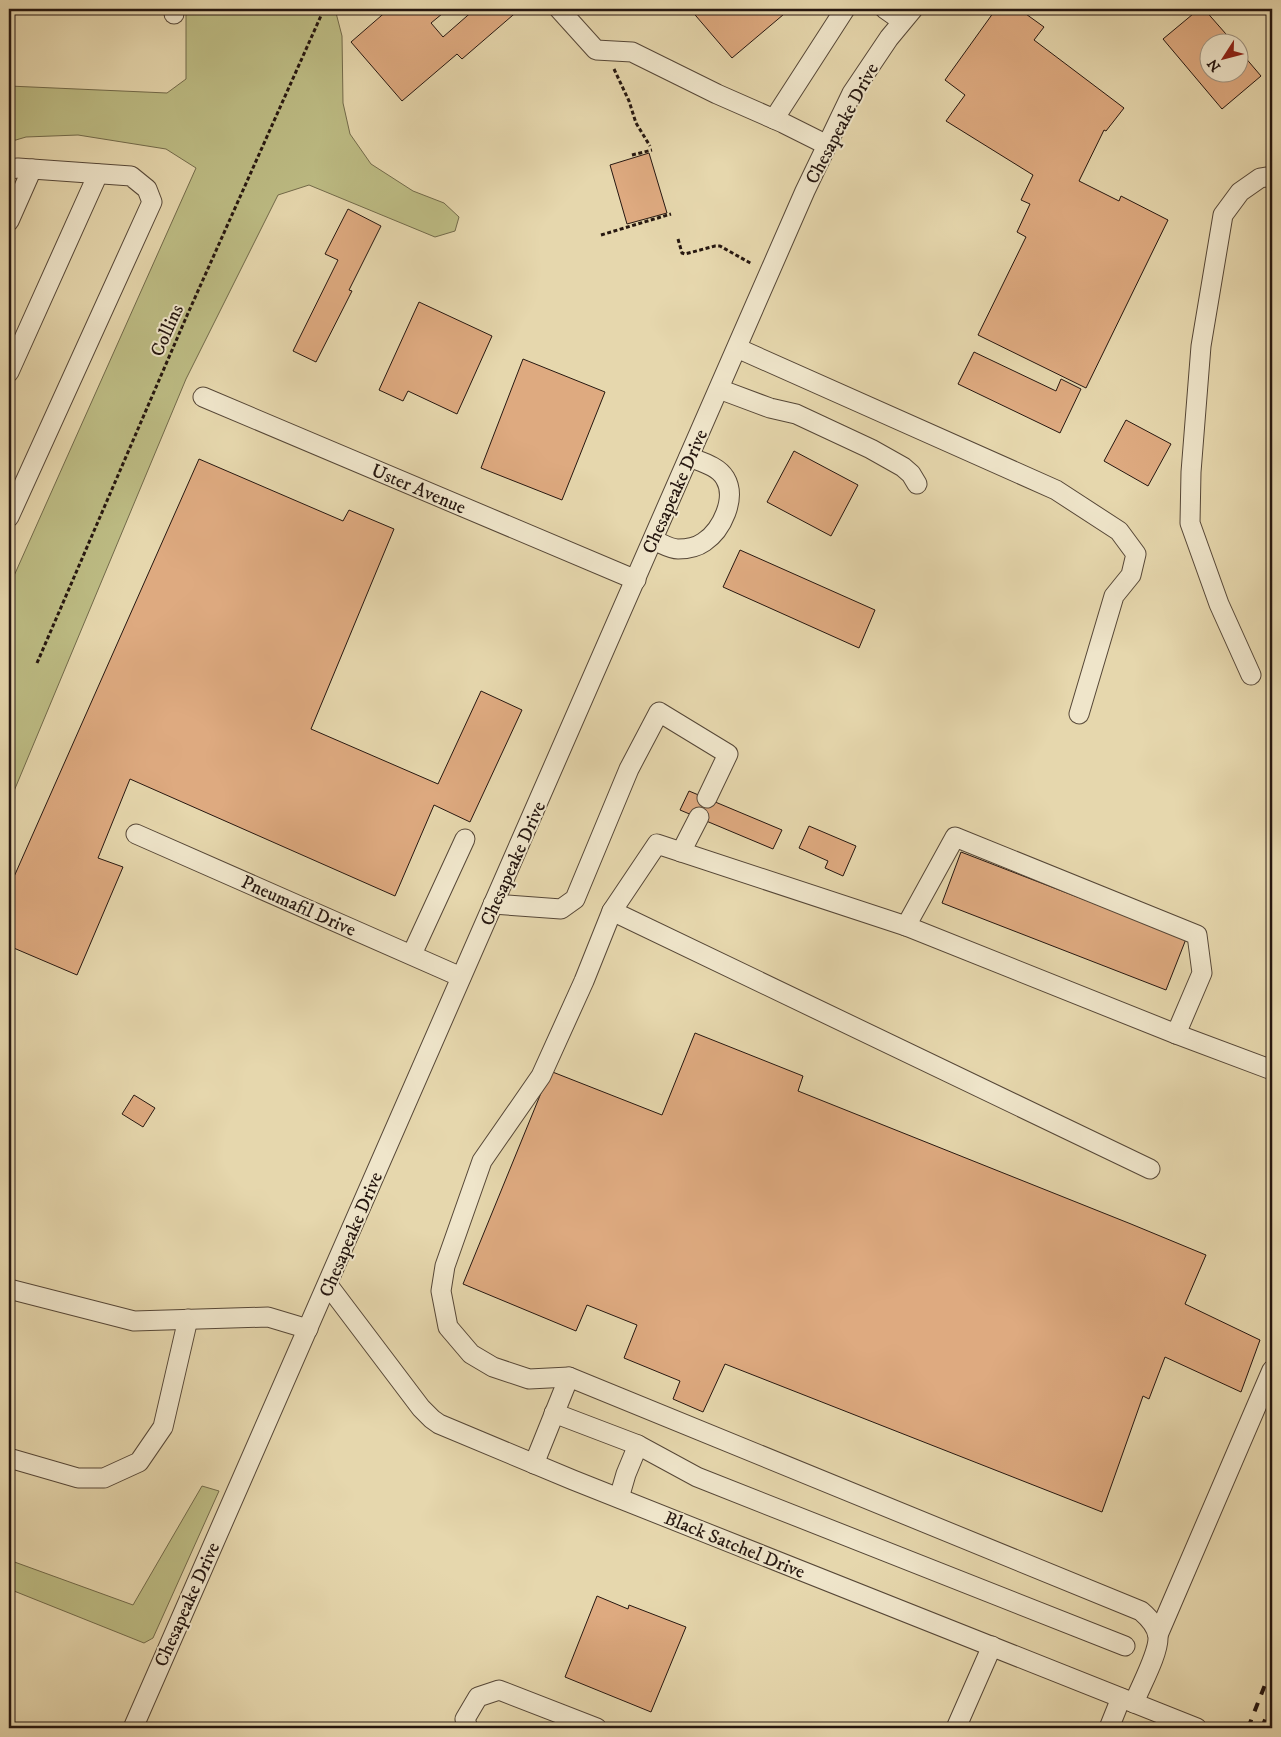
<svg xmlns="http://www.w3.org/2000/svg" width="1281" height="1737" viewBox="0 0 1281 1737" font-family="'IM FELL DW Pica',serif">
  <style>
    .green { fill: #bdbc84; stroke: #726a4a }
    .building { fill: #deaa80; stroke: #261710 }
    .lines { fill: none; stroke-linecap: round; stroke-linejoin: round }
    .minor-casing { stroke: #564737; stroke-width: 21 }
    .path { stroke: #261710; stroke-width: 3; stroke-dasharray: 4 2.5; stroke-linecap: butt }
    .minor { stroke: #efe5ca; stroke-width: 19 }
    .rail { stroke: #261710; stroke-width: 4; stroke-dasharray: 9 9; stroke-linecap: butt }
    .labels { text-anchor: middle; stroke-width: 4; stroke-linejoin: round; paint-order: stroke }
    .street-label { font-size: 19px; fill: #261710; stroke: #efe5ca }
  </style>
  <rect width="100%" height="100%" fill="#e6d7ad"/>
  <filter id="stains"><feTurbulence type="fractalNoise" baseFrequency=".004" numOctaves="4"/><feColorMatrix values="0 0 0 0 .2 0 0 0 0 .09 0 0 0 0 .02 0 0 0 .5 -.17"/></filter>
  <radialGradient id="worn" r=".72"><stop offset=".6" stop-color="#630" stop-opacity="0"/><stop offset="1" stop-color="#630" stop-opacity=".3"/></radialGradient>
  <g class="green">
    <path d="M186,9H335L342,36L343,103L350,134L371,164L413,191L444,203L459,217L455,231L435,237L309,185L278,195L186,379L9,803V587L196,168L166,149L78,135L26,137L9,142V86L167,93L186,79Z"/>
    <path d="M202,1486L219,1491L153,1638L144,1643L9,1589V1560L133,1605Z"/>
  </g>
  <g class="building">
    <path d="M389,9H448L431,23L443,37L475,9H520L462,59L457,54L402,101L351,42Z"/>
    <path d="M690,9H790L732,58Z"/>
    <path d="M996,9H1019L1044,27L1034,40L1124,108L1106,131L1104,130L1079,181L1119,201L1121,196L1168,220L1086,388L978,335L1026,237L1017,232L1030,204L1021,200L1033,175L946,121L965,95L945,80Z"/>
    <path d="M1199,9H1204L1233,42H1208V72H1238V49L1261,76L1222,109L1163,39Z"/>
    <path d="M649,153L667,213L627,224L610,165Z"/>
    <path d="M348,209L381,226L349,290L352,291L316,362L293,351L338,260L325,254Z"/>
    <path d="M419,302L492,336L457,414L408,391L403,401L379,390Z"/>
    <path d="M974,352L1056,391L1061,379L1081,389L1060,433L958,384Z"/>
    <path d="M523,359L605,392L562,500L481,468Z"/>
    <path d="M1126,420L1171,444L1148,486L1104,461Z"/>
    <path d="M794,451L858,485L831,536L767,502Z"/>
    <path d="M199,459L343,521L349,510L394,529L311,729L438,784L481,691L522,710L470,822L434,805L395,896L130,779L98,858L123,867L77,975L9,946V888Z"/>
    <path d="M740,550L875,610L859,648L723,587Z"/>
    <path d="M689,791L782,830L773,849L680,810Z"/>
    <path d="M809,826L856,846L843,876L825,868L828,861L799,848Z"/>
    <path d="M961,852L1186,939L1166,990L942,903Z"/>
    <path d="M695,1033L803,1076L798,1091L1131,1224L1206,1255L1185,1304L1260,1340L1241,1392L1165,1357L1149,1399L1143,1396L1102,1512L725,1364L703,1412L673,1399L680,1381L624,1358L637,1325L587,1305L576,1331L463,1284L550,1071L662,1115Z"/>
    <path d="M134,1095L155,1108L143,1127L122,1114Z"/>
    <path d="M597,1596L628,1609L629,1605L686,1627L651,1712L565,1677Z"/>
  </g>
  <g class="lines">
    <defs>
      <g id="minor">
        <path d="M174,9V14"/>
        <path d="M559,9L596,50L632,52L717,94L783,123L827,145"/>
        <path d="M885,9L902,21"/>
        <path d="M774,119L845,9"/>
        <path d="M9,169L18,168L131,176L147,189L152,202L9,517"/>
        <path d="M9,221L32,169"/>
        <path d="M737,348L1056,490L1119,531L1136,554L1131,575L1114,596L1079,714"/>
        <path d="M9,372L98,174"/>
        <path d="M719,389L770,408L796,414L871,449L903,467L911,474L917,484"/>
        <path d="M203,397L636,580"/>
        <path d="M653,540C661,543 670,549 678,549C687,549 697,547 704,542C722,530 737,498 725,478C718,466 701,462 689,457"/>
        <path d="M1251,675L1219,604L1190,523L1191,472L1201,346L1223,215L1240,192L1260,178L1272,176"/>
        <path d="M136,834L461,977"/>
        <path d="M681,852L699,817"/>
        <path d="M493,904L561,909L575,899L629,769L659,712L728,754L707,798"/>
        <path d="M612,911L1150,1169"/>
        <path d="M906,926L955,837L1197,935L1202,973L1176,1034"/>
        <path d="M412,954L465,839"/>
        <path d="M328,1285L421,1408L432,1419L439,1424L573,1480L1197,1728"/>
        <path d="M9,1289L134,1321L268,1317L308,1329"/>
        <path d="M554,1413L638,1445L626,1474L619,1498"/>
        <path d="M638,1445L697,1477L1125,1646"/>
        <path d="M9,1458L78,1478H104L139,1462L163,1427L188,1319"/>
        <path d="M534,1464L569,1377"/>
        <path d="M1158,1635L1272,1370"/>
        <path d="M1134,1703C1140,1687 1159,1653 1158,1637C1157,1626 1148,1617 1141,1611L569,1377L529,1379L493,1367L471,1354L448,1327L441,1291L445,1266L482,1161L541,1076L584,981L612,911L657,844L906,926L1176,1034L1272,1070"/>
        <path d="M133,1728L805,191L852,93L889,38L913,9"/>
        <path d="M468,1728L465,1719L478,1697L499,1690L597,1728"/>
        <path d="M956,1728L992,1646"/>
        <path d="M1109,1728L1121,1698"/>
      </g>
    </defs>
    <use href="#minor" class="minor-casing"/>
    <g class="path">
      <path d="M614,69L629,101L636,123L650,146"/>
      <path d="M632,155L652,150"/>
      <path d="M601,235L671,214"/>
      <path d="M678,239L682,253L685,254L715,246H720L752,264"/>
      <path d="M37,663L185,320L324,9"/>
    </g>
    <use href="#minor" class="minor"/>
    <g class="rail">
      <path d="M1248,1728L1272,1667"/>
      <path d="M1262,1728L1272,1701"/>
    </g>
  </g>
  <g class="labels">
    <g class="street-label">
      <text transform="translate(841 123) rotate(-62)" y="7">Chesapeake Drive</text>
      <text transform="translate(166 330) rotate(-66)" y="7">Collins</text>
      <text transform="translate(419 488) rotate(23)" y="7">Uster Avenue</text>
      <text transform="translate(674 491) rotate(-66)" y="7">Chesapeake Drive</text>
      <text transform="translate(512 863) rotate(-66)" y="7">Chesapeake Drive</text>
      <text transform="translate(299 905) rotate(24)" y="7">Pneumafil Drive</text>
      <text transform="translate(350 1234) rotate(-67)" y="7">Chesapeake Drive</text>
      <text transform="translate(735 1544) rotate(22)" y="7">Black Satchel Drive</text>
      <text transform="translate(186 1604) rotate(-66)" y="7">Chesapeake Drive</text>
    </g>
  </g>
  <rect width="1281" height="1737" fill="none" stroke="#e6d7ad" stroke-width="30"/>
  <rect x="10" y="10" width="1261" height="1717" fill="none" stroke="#261710" stroke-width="2.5"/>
  <rect x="15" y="15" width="1251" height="1707" fill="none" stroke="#261710"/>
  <g transform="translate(1224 58) rotate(234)"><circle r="24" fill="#efe5ca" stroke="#9f9380"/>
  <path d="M0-4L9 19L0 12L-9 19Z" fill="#8f2418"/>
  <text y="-8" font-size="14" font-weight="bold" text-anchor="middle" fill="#261710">N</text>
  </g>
  <rect width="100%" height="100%" filter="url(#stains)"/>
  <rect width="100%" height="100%" fill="url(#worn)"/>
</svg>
